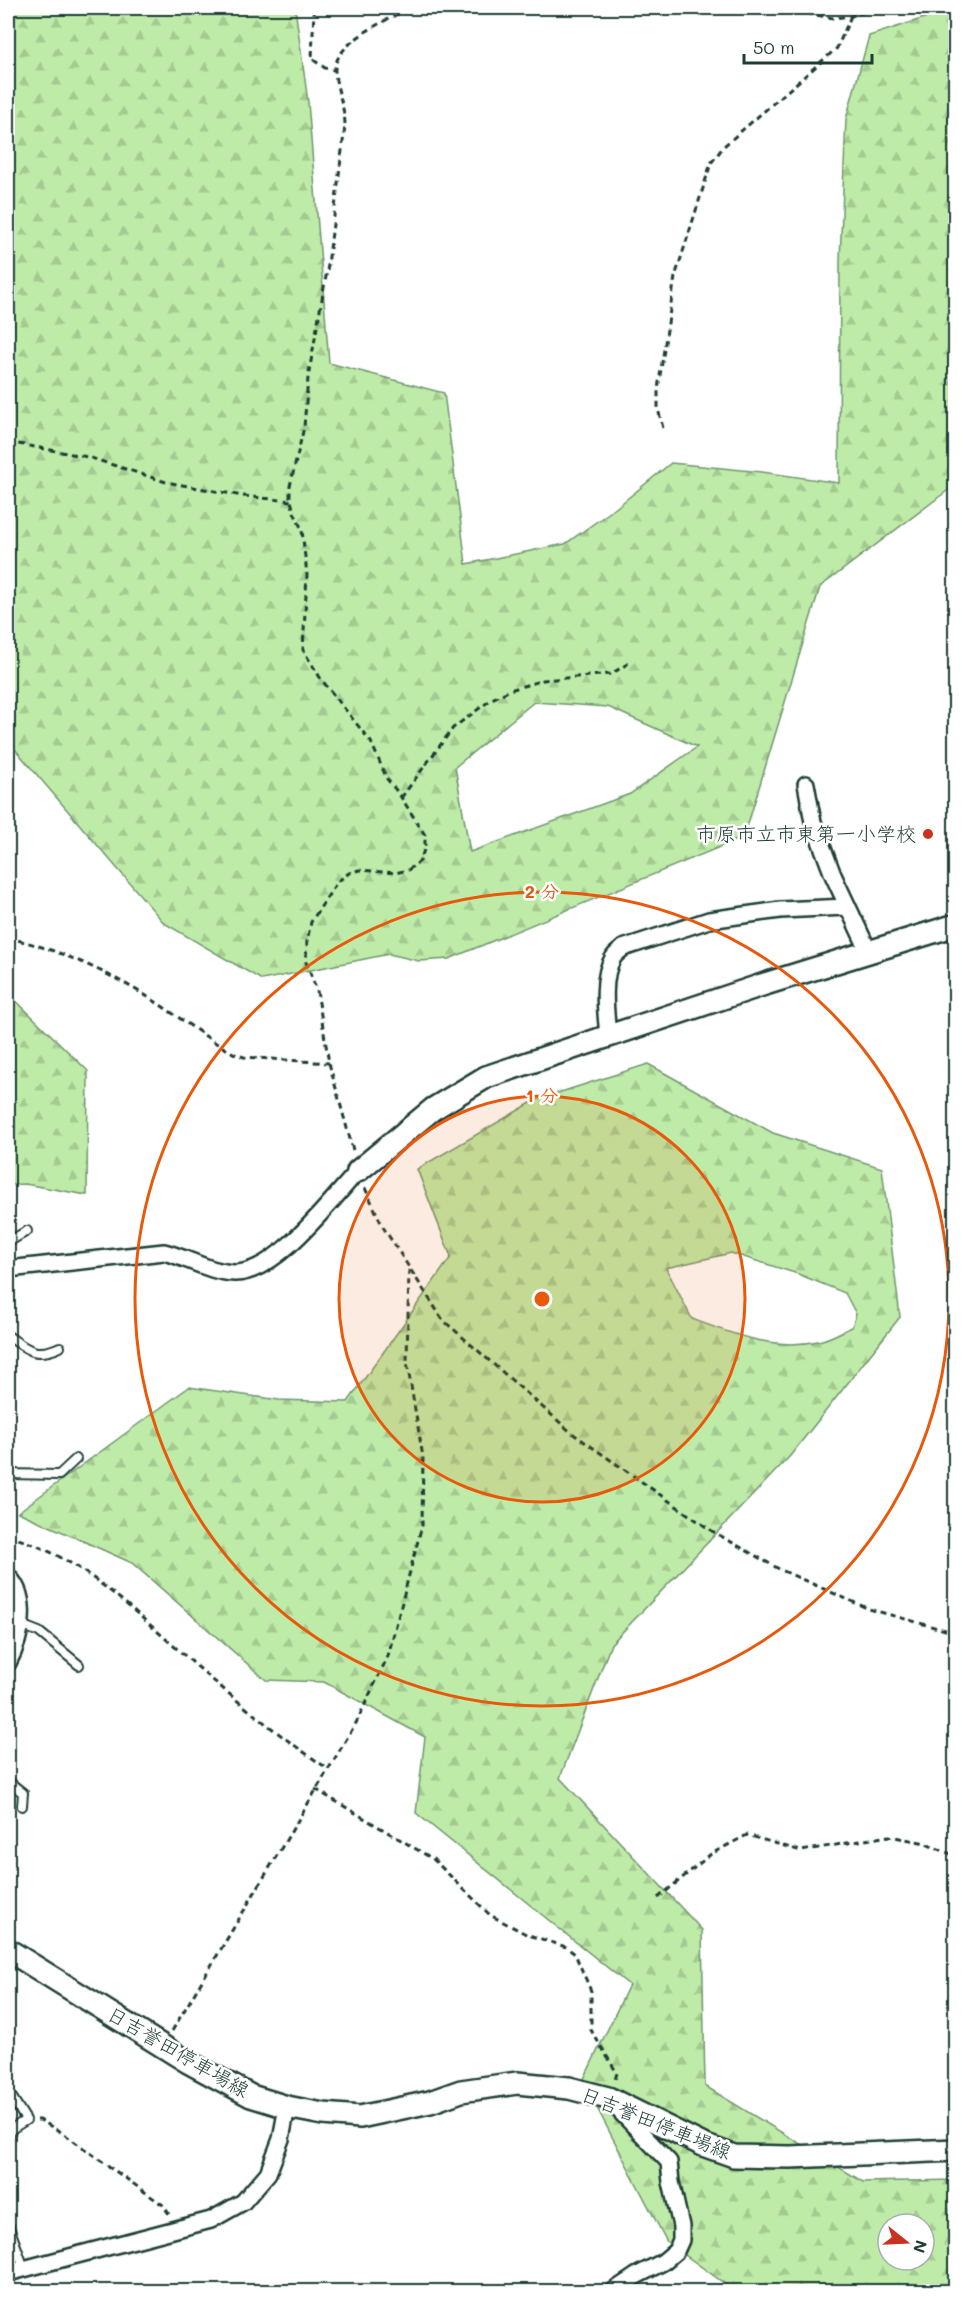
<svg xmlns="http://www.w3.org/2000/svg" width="963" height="2299" viewBox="0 0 963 2299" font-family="Mali,'Klee One',sans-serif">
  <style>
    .forest { fill: url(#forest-firs); stroke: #6f946e; stroke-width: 1.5; fill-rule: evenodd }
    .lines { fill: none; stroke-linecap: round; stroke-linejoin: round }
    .lane-casing { stroke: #1f3d34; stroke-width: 12 }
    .street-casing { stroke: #1f3d34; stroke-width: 20 }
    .secondary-casing { stroke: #1f3d34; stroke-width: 26 }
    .path { stroke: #1f3d34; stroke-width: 3; stroke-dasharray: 6 4.5; stroke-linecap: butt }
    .lane { stroke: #fff; stroke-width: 8 }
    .street { stroke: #fff; stroke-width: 15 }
    .secondary { stroke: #fff; stroke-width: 21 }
    .ring { fill: none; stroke: #e8590c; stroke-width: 3 }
    .poi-dot { fill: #c8321e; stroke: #fff; stroke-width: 2 }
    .labels { text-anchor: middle; stroke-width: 5; stroke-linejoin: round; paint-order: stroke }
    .poi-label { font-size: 20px; fill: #1f3d34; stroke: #fff; text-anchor: end }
    .street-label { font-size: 20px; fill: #1f3d34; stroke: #fff }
    .centre { fill: #e8590c; stroke: #fff; stroke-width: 3 }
    .ring-label { font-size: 18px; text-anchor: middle; font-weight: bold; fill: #e8590c; stroke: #fff; stroke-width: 5; stroke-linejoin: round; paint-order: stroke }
  </style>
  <defs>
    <pattern id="forest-firs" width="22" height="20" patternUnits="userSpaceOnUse" patternTransform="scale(1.5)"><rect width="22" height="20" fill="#bfeba8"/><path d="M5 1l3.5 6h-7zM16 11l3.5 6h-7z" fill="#a4ca91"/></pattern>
  </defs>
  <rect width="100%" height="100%" fill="#fff"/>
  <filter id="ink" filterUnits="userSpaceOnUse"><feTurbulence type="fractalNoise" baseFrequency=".0167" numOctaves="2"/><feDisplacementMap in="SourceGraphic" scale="12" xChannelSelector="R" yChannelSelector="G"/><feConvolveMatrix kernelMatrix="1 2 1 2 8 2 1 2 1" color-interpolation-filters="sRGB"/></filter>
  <g filter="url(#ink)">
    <g class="forest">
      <path d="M8,8H295L308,102L329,363L444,393L466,564L565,544L617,507L671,463L762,472L839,483L840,260L846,119L869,36L955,8V485L820,587L744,837L449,959L419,961L389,954L262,980L164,923L8,741ZM534,702L608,707L697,747L630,794L470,852L455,767Z"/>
      <path d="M8,993L88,1071L87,1195L25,1184L8,1185Z"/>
      <path d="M648,1064L773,1133L882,1168L900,1317L790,1456L611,1644L560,1778L702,1930L705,2086L863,2182L955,2180V2291H735L667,2242L583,2081L629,1985L416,1813L425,1737L324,1682L266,1680L132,1563L18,1512L189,1387L279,1400L348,1402L451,1257L417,1169L536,1100ZM731,1253L798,1274L845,1293L856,1314L852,1327C842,1331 830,1339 818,1341C775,1351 732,1334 692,1319L666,1268ZM888,2224H924V2260H888Z"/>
    </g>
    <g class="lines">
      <defs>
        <g id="lane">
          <path d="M8,1242L27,1231"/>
          <path d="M8,1336C28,1350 36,1358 60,1347"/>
          <path d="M8,1474L59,1475L76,1459"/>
          <path d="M21,1625L39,1632L79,1665"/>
          <path d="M8,1781L23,1793L22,1806"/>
          <path d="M8,2091L26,2120L13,2128L8,2135"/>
          <path d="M8,2224L24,2268"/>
        </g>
        <g id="street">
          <path d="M806,784L813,822L833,875L869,952"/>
          <path d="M608,1036C606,1014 601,977 613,958C615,954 620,951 623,948L709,920L780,910L847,907"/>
          <path d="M8,1269L164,1252C188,1258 209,1272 234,1273C275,1275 331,1200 358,1171"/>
          <path d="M8,1576C30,1598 21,1639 8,1663"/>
          <path d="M8,2273L211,2220L243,2202L268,2173L281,2139L287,2107"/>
          <path d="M612,2292L636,2276L663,2262L676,2251L681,2240V2226L671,2182L669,2162L615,2106"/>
        </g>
        <g id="secondary">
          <path d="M358,1171L433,1109L486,1077L765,984L956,925"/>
          <path d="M8,1950L188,2062L251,2096L287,2107L323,2114L360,2117L430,2102L461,2091L517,2083L569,2088L608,2098L703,2145L734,2156L790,2157L956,2150"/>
        </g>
      </defs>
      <use href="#lane" class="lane-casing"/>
      <use href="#street" class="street-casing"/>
      <use href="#secondary" class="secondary-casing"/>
      <g class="path">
        <path d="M314,8L312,59L325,68L334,70"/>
        <path d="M776,8L833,18L851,16L881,8"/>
        <path d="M663,428L658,409V389L675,277L711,163L724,146L837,48L851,16"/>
        <path d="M8,442L88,457L166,482L243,496L291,501"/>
        <path d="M401,798L453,728L492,699L510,690L543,680L611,674L629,663"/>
        <path d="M8,938C53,947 103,970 143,994C175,1013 203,1037 235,1054L244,1057L329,1063"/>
        <path d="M353,1150L329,1063L317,991L306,962L307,941L311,922L337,882L349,873L359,870L395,873L408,870L420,861L425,847V835L399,794L387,779L371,742L321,679L303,650L307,575L302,530L294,512L290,497V486L304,427L308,378L328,265L345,126C345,106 336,90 335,71C333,43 389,19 409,8"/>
        <path d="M365,1188L383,1227L443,1320L572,1433L712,1531L779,1569L869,1609L956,1633"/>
        <path d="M8,1536C81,1555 135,1613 191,1661C234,1699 279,1736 327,1768"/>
        <path d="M315,1789L433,1859L490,1915L526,1934L566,1947L575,1954L591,1991V2030L617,2073L614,2083"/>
        <path d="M658,1898L711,1854L747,1835L801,1851L889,1836L921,1842L956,1856"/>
        <path d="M172,2031L356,1723L388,1656L422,1525L423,1457L407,1362L409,1268"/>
        <path d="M37,2120H40L61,2132L163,2205L169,2214"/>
      </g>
      <use href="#lane" class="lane"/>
      <use href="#street" class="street"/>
      <use href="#secondary" class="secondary"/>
    </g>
  </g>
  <circle cx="542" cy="1299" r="203" fill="#e8590c" fill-opacity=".12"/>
  <g class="ring">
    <circle cx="542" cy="1299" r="203"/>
    <circle cx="542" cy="1299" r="407"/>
  </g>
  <circle class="poi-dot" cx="928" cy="834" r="6"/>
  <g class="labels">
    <g class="poi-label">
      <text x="916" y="841">市原市立市東第一小学校</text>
    </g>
    <g class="street-label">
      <text transform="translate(178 2052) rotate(30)" y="7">日吉誉田停車場線</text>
      <text transform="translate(656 2123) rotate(22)" y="7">日吉誉田停車場線</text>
    </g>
  </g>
  <circle cx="542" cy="1299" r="9" class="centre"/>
  <g class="ring-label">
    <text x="542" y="898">2 分</text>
    <text x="542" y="1102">1 分</text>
  </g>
  <rect width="963" height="2299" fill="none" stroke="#fff" stroke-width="30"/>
  <rect x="15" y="15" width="933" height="2269" fill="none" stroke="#1f3d34" stroke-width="2" filter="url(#ink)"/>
  <g transform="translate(906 2242) rotate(108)"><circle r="28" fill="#ffffff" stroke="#a5b1ae" stroke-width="1.5"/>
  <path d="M0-4.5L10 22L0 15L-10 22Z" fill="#c8321e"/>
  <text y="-9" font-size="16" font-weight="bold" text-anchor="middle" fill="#1f3d34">N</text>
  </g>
  <path d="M744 54v9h128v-9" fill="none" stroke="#1f3d34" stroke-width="3"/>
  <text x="753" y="54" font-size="18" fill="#1f3d34" stroke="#ffffff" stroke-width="4.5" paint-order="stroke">50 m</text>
</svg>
